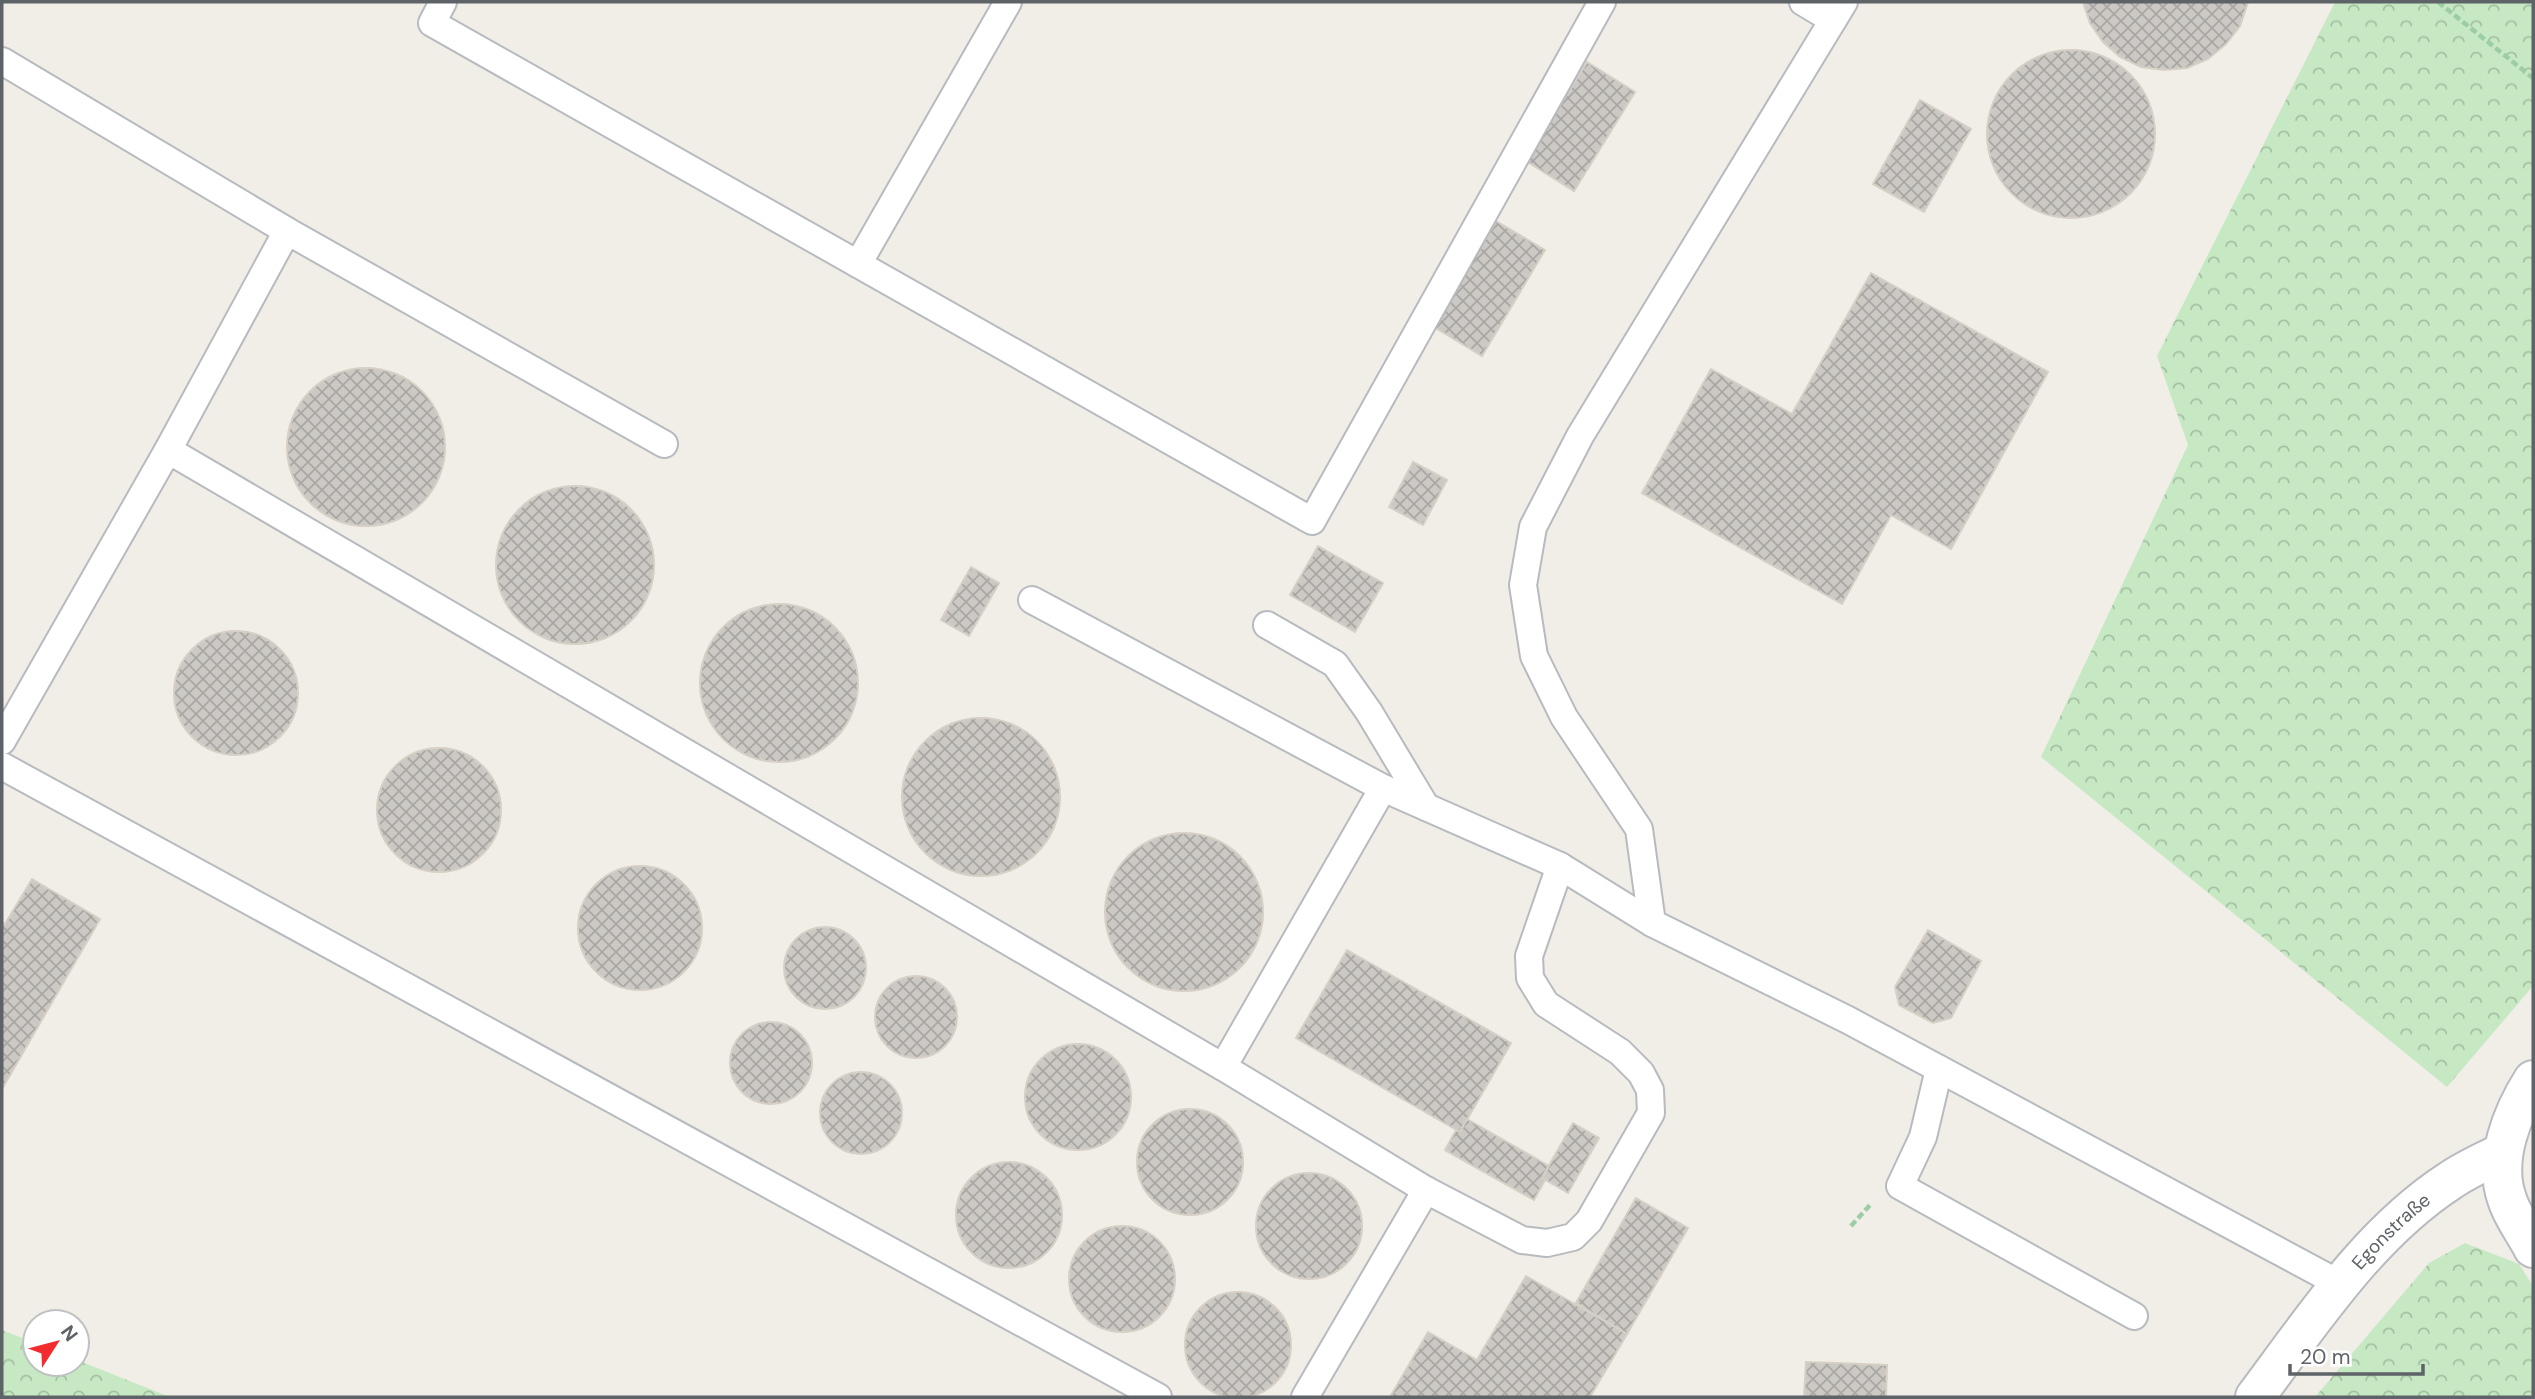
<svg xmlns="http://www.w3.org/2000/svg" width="2535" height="1399" viewBox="0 0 2535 1399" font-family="'DM Sans',sans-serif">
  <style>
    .forest { fill: url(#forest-crowns) }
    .building { fill: url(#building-cross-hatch); stroke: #d6cfc5; stroke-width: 2 }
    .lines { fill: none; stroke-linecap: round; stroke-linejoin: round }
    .lane-casing { stroke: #b7babe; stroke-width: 30 }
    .street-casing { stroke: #b7babe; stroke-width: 42 }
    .secondary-casing { stroke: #b8bcc1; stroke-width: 42 }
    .path { stroke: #9ccda6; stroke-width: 4.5; stroke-dasharray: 7 3.5; stroke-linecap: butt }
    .lane { stroke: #fff; stroke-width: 26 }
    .street { stroke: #fff; stroke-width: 38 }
    .secondary { stroke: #fff; stroke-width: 38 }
    .labels { text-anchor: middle; stroke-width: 7; stroke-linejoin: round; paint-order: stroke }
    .street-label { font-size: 19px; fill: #5e6368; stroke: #fff }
  </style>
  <defs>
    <pattern id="forest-crowns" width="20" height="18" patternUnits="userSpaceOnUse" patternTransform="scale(1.75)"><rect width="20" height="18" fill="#c6e9c3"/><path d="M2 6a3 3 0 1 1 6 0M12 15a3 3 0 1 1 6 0" fill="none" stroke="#a4c0a2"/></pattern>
    <pattern id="building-cross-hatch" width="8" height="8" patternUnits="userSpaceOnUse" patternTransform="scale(1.75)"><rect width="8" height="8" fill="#ccc9c4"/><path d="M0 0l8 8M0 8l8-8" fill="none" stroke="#a9a7a3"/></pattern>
  </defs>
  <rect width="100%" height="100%" fill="#f1eee7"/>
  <g class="forest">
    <path d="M2335,2H2533V986L2447,1087L2041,757L2188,445L2157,356Z"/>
    <path d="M2465,1243L2519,1264L2533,1286V1397H2315L2429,1263Z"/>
    <path d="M2,1330L35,1343V1364H77V1360L170,1397H2Z"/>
  </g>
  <g class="building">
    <path d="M2083,2H2248L2240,26L2226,44L2208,59L2187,68L2164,70L2141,67L2120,57L2103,42L2090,23Z"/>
    <circle cx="2071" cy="134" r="84"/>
    <path d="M1587,62L1635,92L1574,191L1526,161Z"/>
    <path d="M1920,100L1971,129L1924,212L1873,184Z"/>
    <path d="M1496,221L1545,250L1482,356L1434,327Z"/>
    <path d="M1871,273L2048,372L1951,549L1891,515L1842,604L1642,493L1711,369L1792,414Z"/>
    <circle cx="366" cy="447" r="79"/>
    <path d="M1413,462L1447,480L1423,525L1389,507Z"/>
    <circle cx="575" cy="565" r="79"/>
    <path d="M1318,546L1383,583L1355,632L1290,595Z"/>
    <path d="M971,567L999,583L969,636L941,620Z"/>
    <circle cx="779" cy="683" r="79"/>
    <circle cx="236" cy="693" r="62"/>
    <circle cx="981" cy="797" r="79"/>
    <circle cx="439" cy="810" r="62"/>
    <circle cx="1184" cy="912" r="79"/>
    <circle cx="640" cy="928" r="62"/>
    <path d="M32,879L100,919L2,1089V922L5,924Z"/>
    <circle cx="825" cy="968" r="41"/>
    <path d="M1928,930L1981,961L1951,1018L1933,1023L1899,1005L1895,987Z"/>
    <path d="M1347,950L1511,1043L1460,1132L1296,1038Z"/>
    <circle cx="916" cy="1017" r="41"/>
    <circle cx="771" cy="1063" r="41"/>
    <circle cx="1078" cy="1097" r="53"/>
    <circle cx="861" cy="1113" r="41"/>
    <circle cx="1190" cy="1162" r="53"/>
    <path d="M1467,1119L1549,1166L1542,1178L1545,1180L1534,1200L1445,1150L1456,1130L1460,1132Z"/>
    <path d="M1573,1123L1599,1138L1568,1193L1542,1178Z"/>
    <circle cx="1009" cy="1215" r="53"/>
    <circle cx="1309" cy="1226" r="53"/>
    <path d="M1636,1198L1688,1228L1627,1334L1576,1303Z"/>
    <circle cx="1122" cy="1279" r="53"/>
    <path d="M1526,1276L1627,1334L1590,1397H1390L1428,1332L1477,1360Z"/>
    <circle cx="1238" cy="1345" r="53"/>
    <path d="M1806,1362L1887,1365L1886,1397H1804Z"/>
  </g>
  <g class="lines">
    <defs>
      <g id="lane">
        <path d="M443,2L432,23L1312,521L1602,2"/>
        <path d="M1803,2L1833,20"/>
        <path d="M1844,2L1580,436L1533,527L1523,585L1534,656L1564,717L1639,829L1652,923L1848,1020L2340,1284"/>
        <path d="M2,61L287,231L664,444"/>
        <path d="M858,264L1008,2"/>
        <path d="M168,450L1223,1067L1383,788"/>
        <path d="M1032,600L1383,788L1560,866L1652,923"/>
        <path d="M1267,625L1335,664L1369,712L1426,807"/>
        <path d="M2,741L168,450L287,231"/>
        <path d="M2,766L1158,1397"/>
        <path d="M1223,1067L1426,1190L1522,1240L1547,1243L1573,1237L1589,1221L1651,1113L1650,1090L1641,1073L1620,1052L1546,1004L1530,978L1529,956L1560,866"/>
        <path d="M1939,1069L1923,1137L1900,1186L2134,1316"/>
        <path d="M1305,1397L1426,1190"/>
      </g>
      <g id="street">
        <path id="s1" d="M2255,1397C2312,1321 2369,1233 2451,1180C2467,1169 2486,1161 2503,1152"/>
      </g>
      <path id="secondary" d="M2533,1080C2512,1113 2493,1160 2507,1199C2512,1216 2525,1232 2533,1248"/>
    </defs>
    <use href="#lane" class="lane-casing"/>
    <use href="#street" class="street-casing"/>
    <use href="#secondary" class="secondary-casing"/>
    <g class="path">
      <path d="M2438,2L2533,78"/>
      <path d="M1851,1226L1870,1205"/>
    </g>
    <use href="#lane" class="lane"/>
    <use href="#street" class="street"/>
    <use href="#secondary" class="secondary"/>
  </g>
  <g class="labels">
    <g class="street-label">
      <text dy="7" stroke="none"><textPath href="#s1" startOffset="215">Egonstraße</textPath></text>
    </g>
  </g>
  <rect width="2535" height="1399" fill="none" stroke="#5e6368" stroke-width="7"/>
  <g transform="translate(56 1343) rotate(54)"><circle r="33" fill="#ffffff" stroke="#bfc1c3" stroke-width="2"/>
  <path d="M0-5L12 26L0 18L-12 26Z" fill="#f22c2e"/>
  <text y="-10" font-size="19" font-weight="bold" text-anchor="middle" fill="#5e6368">N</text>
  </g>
  <path d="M2290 1364v10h133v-10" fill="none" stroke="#5e6368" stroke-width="3.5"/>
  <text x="2300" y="1364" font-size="21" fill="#5e6368" stroke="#ffffff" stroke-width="5" paint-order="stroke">20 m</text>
</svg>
